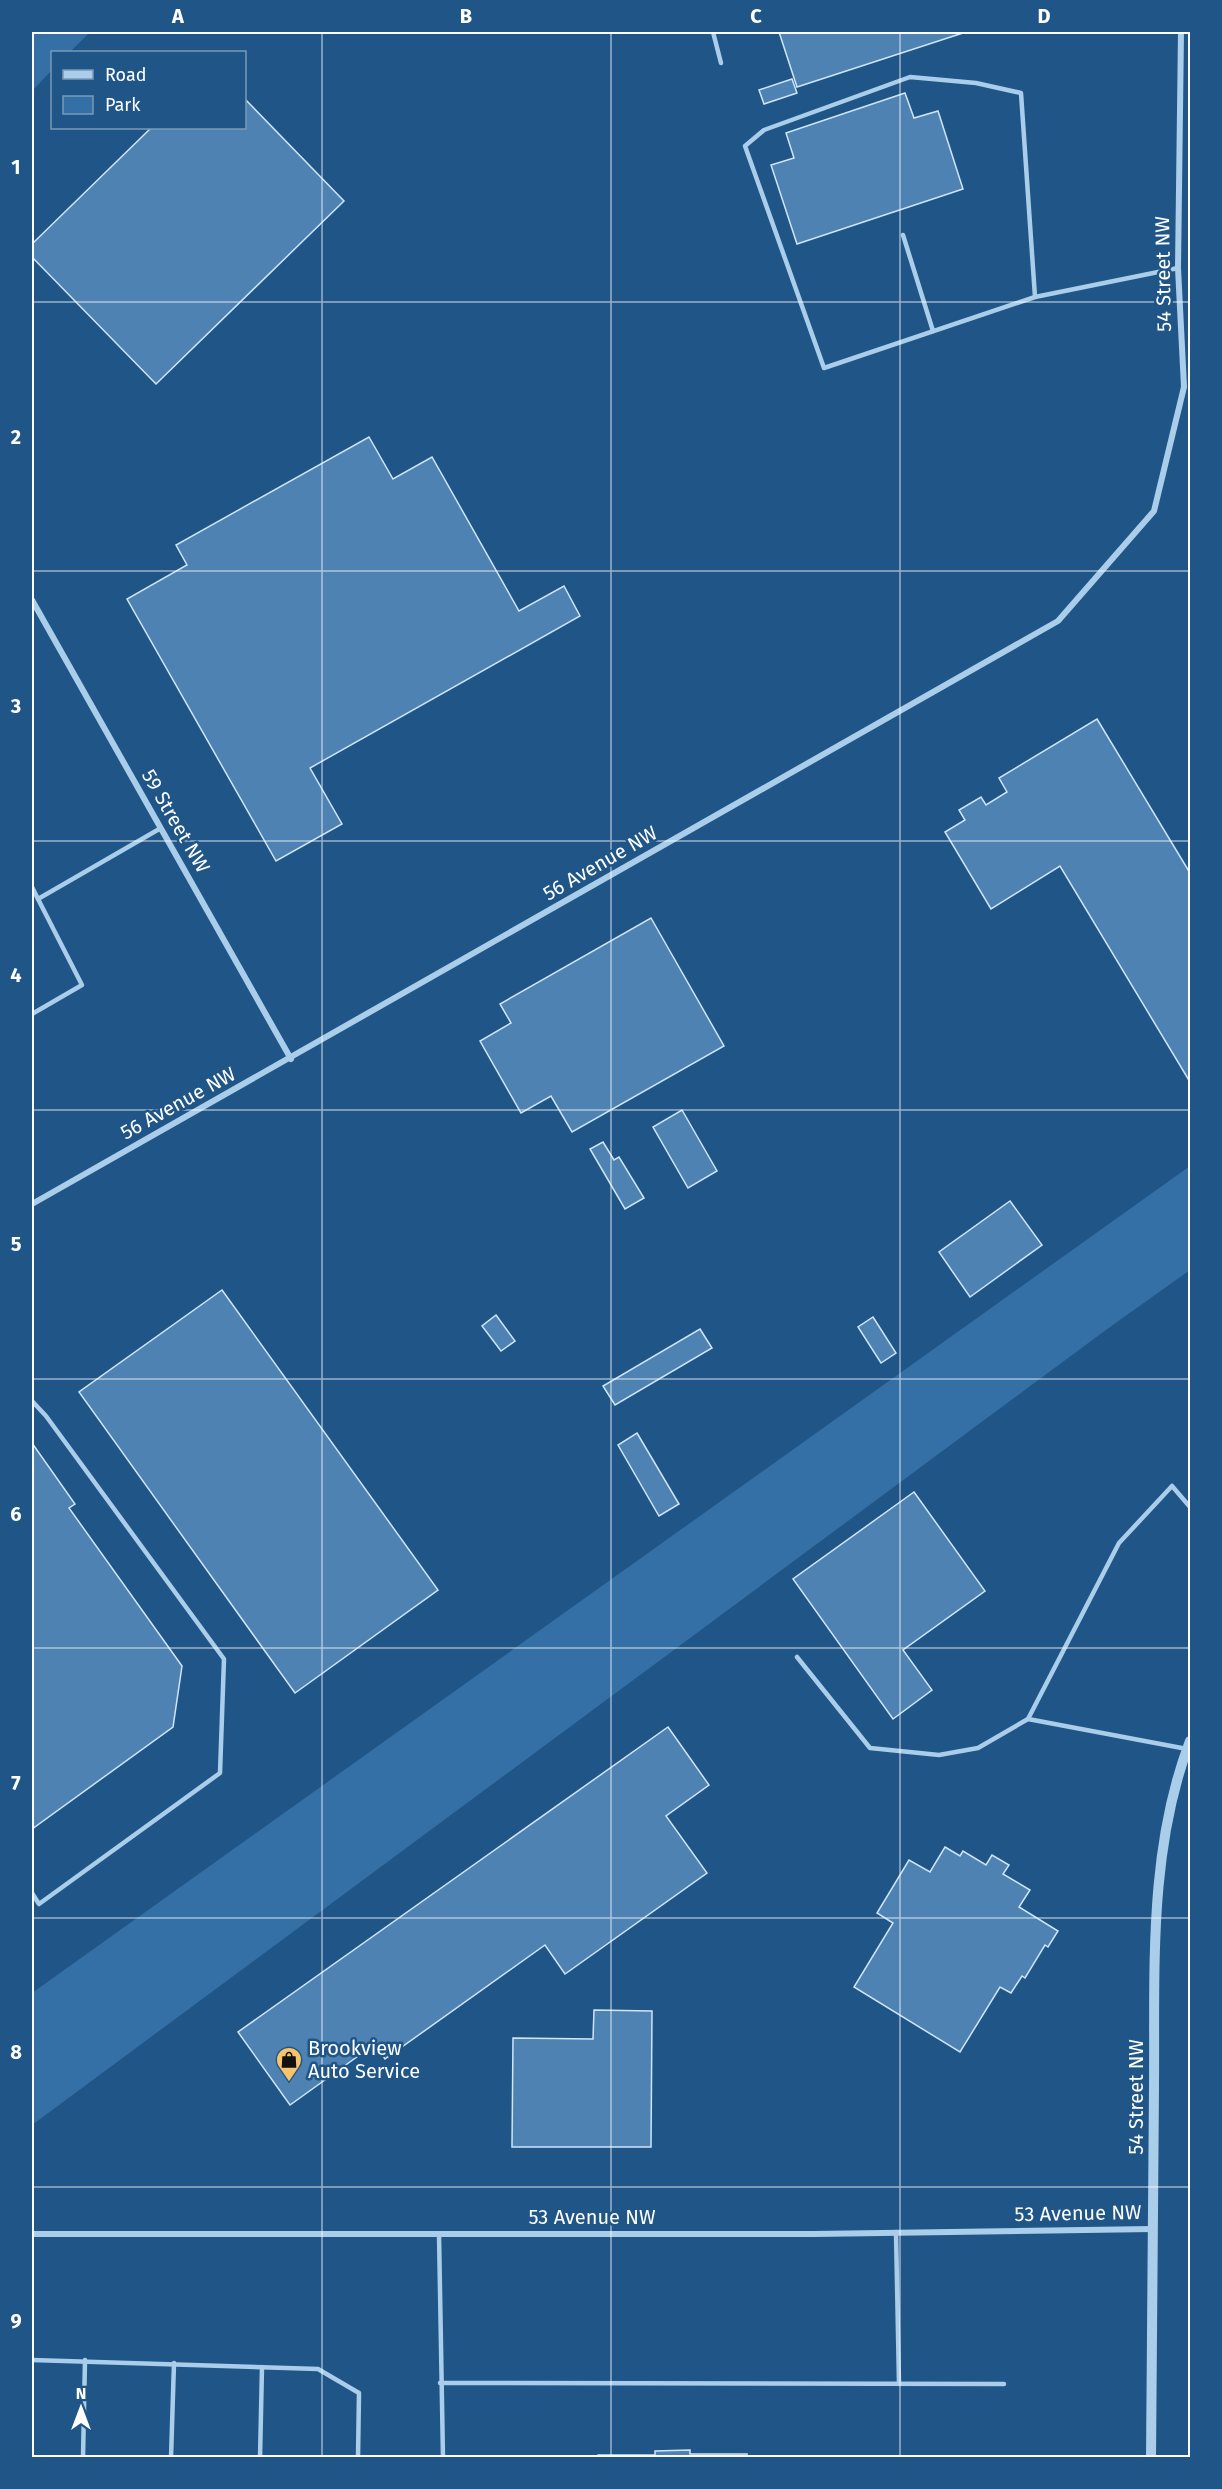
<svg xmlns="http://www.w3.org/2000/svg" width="1222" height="2489" viewBox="0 0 1222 2489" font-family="'Fira Sans',sans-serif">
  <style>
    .green { fill: #3470a5 }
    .building { fill: #4d82b2; stroke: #cfe5f8; stroke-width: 1.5 }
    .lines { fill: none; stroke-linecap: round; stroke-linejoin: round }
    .service { stroke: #aacdea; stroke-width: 4.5 }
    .minor { stroke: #aacdea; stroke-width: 6 }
    .tertiary { stroke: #aacdea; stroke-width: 10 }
    .grid { fill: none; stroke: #fff; stroke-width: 1.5; stroke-opacity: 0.55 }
    .labels { text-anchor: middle; stroke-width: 5; stroke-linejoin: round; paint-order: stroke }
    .street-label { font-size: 20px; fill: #fff; stroke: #205687 }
    .poi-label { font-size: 20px; fill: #fff; stroke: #205687; text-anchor: start }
    .neatline { fill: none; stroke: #fff; stroke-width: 2 }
    .grid-label { font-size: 20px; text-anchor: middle; font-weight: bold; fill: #fff }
  </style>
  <rect width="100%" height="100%" fill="#205687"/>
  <g class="green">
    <path d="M32,32H90L70,52H52V70L32,91Z"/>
    <path d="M1190,1166V1270L1110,1327L32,2125V1993Z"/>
  </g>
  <g class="building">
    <path d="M779,32H966L797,87Z"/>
    <path d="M792,79L797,93L764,104L759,90Z"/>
    <path d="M905,93L914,118L938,111L963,189L797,244L771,165L794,158L786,133Z"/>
    <path d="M244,98L344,201L156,384L32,257V244L151,128H244Z"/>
    <path d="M369,437L393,479L432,457L519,611L564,586L580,616L310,768L342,824L276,861L127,599L187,565L176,545Z"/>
    <path d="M1097,719L1190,873V1082L1060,866L991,909L945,832L965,820L959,810L981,797L986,805L1007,792L999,778Z"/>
    <path d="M651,918L724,1046L572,1132L551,1096L521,1113L480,1041L511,1023L500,1004Z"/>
    <path d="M682,1110L717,1171L688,1188L653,1127Z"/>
    <path d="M603,1142L614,1160L619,1157L644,1198L625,1209L590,1149Z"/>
    <path d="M1010,1201L1042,1245L970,1297L939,1252Z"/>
    <path d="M222,1290L438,1590L295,1693L79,1392Z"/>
    <path d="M496,1315L515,1341L501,1351L482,1326Z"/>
    <path d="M873,1317L896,1353L881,1363L858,1327Z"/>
    <path d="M700,1329L712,1348L615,1405L603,1386Z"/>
    <path d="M637,1433L679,1504L659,1516L618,1445Z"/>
    <path d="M32,1443L75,1504L69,1508L182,1666L173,1727L32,1829Z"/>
    <path d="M914,1492L985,1591L903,1650L932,1690L893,1719L793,1579Z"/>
    <path d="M668,1727L709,1785L666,1816L707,1873L565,1974L545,1945L385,2059L375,2044L290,2105L238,2032Z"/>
    <path d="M945,1847L960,1856L963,1851L986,1865L992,1855L1009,1865L1003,1874L1030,1890L1019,1907L1058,1931L1048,1947L1045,1945L1025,1978L1022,1976L1011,1993L1000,1987L960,2052L854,1987L893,1923L877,1913L909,1860L930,1872Z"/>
    <path d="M594,2010L652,2011L651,2147H512L513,2038L593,2039Z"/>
    <path d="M690,2450V2454H747V2458H598V2455H655V2451Z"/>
  </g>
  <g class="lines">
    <g class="service">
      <path d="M713,32L721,63"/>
      <path d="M903,235L933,331"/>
      <path d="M1035,297L824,368L745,146L764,130L910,77L976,83L1021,93L1035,297L1178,268"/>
      <path d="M32,887L38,899L161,828"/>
      <path d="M32,1014L82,985L38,899"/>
      <path d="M32,1401L46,1416L224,1659L220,1773L39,1904L32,1893"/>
      <path d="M797,1657L870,1748L939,1755L978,1748L1028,1719"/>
      <path d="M1187,1749L1028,1719L1119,1543L1172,1486L1190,1507"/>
      <path d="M896,2232L899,2384"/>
      <path d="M439,2234L443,2458"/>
      <path d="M32,2360L318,2369L359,2393L358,2458"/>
      <path d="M440,2383L1004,2384"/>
      <path d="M83,2458L85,2360"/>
      <path d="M171,2458L174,2363"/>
      <path d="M260,2458L262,2367"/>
    </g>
    <g class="minor">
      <path d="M32,600L291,1059"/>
      <path d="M32,1204L1058,621L1154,511L1184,387L1178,268L1181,32"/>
      <path d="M32,2234H814L1153,2229"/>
    </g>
    <path class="tertiary" d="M1151,2458C1152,2334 1153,2210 1154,2086C1155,1971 1148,1850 1190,1741"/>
  </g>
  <path class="grid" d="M322,32V2458M611,32V2458M900,32V2458M32,302H1190M32,571H1190M32,841H1190M32,1110H1190M32,1379H1190M32,1648H1190M32,1918H1190M32,2187H1190"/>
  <defs>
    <symbol id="shop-pin" viewBox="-11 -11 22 30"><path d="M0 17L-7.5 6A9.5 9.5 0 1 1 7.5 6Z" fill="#f8c36b" stroke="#205687"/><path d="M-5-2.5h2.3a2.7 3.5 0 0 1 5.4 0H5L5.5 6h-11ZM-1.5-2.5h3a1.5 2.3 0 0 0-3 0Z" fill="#111"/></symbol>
  </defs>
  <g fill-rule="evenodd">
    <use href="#shop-pin" x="274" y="2045" width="30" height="40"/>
  </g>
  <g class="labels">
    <g class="street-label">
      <text transform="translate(1163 274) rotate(-91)" y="7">54 Street NW</text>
      <text transform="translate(176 821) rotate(60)" y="7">59 Street NW</text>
      <text transform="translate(600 863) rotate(-30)" y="7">56 Avenue NW</text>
      <text transform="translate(178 1103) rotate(-29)" y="7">56 Avenue NW</text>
      <text transform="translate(1136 2097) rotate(-90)" y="7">54 Street NW</text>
      <text transform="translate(1078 2213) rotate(-1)" y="7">53 Avenue NW</text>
      <text x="592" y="2224">53 Avenue NW</text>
    </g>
    <g class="poi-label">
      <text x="308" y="2055">Brookview<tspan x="308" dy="23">Auto Service</tspan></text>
    </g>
  </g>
  <rect width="1222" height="2489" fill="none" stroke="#205687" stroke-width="66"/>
  <rect x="51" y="51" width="195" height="78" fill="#205687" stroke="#799ab7" stroke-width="1.5"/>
  <rect x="63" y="70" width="30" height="9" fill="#aacdea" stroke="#799ab7" stroke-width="1.5"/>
  <text x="105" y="81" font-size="18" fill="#ffffff">Road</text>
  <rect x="63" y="96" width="30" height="18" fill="#3470a5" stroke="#799ab7" stroke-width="1.5"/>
  <text x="105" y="111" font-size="18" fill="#ffffff">Park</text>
  <g transform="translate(81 2408)" stroke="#205687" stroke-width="4.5" paint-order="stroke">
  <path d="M0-4.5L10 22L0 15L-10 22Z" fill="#ffffff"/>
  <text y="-9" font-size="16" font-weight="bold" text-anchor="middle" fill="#ffffff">N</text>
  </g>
  <rect x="33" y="33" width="1156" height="2423" class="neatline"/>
  <g class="grid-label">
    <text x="178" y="23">A</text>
    <text x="466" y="23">B</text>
    <text x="756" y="23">C</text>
    <text x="1044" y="23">D</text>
    <text x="16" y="174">1</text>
    <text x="16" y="444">2</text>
    <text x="16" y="713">3</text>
    <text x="16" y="982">4</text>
    <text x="16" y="1251">5</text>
    <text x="16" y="1521">6</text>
    <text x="16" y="1790">7</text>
    <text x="16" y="2059">8</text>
    <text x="16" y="2328">9</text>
  </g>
</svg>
